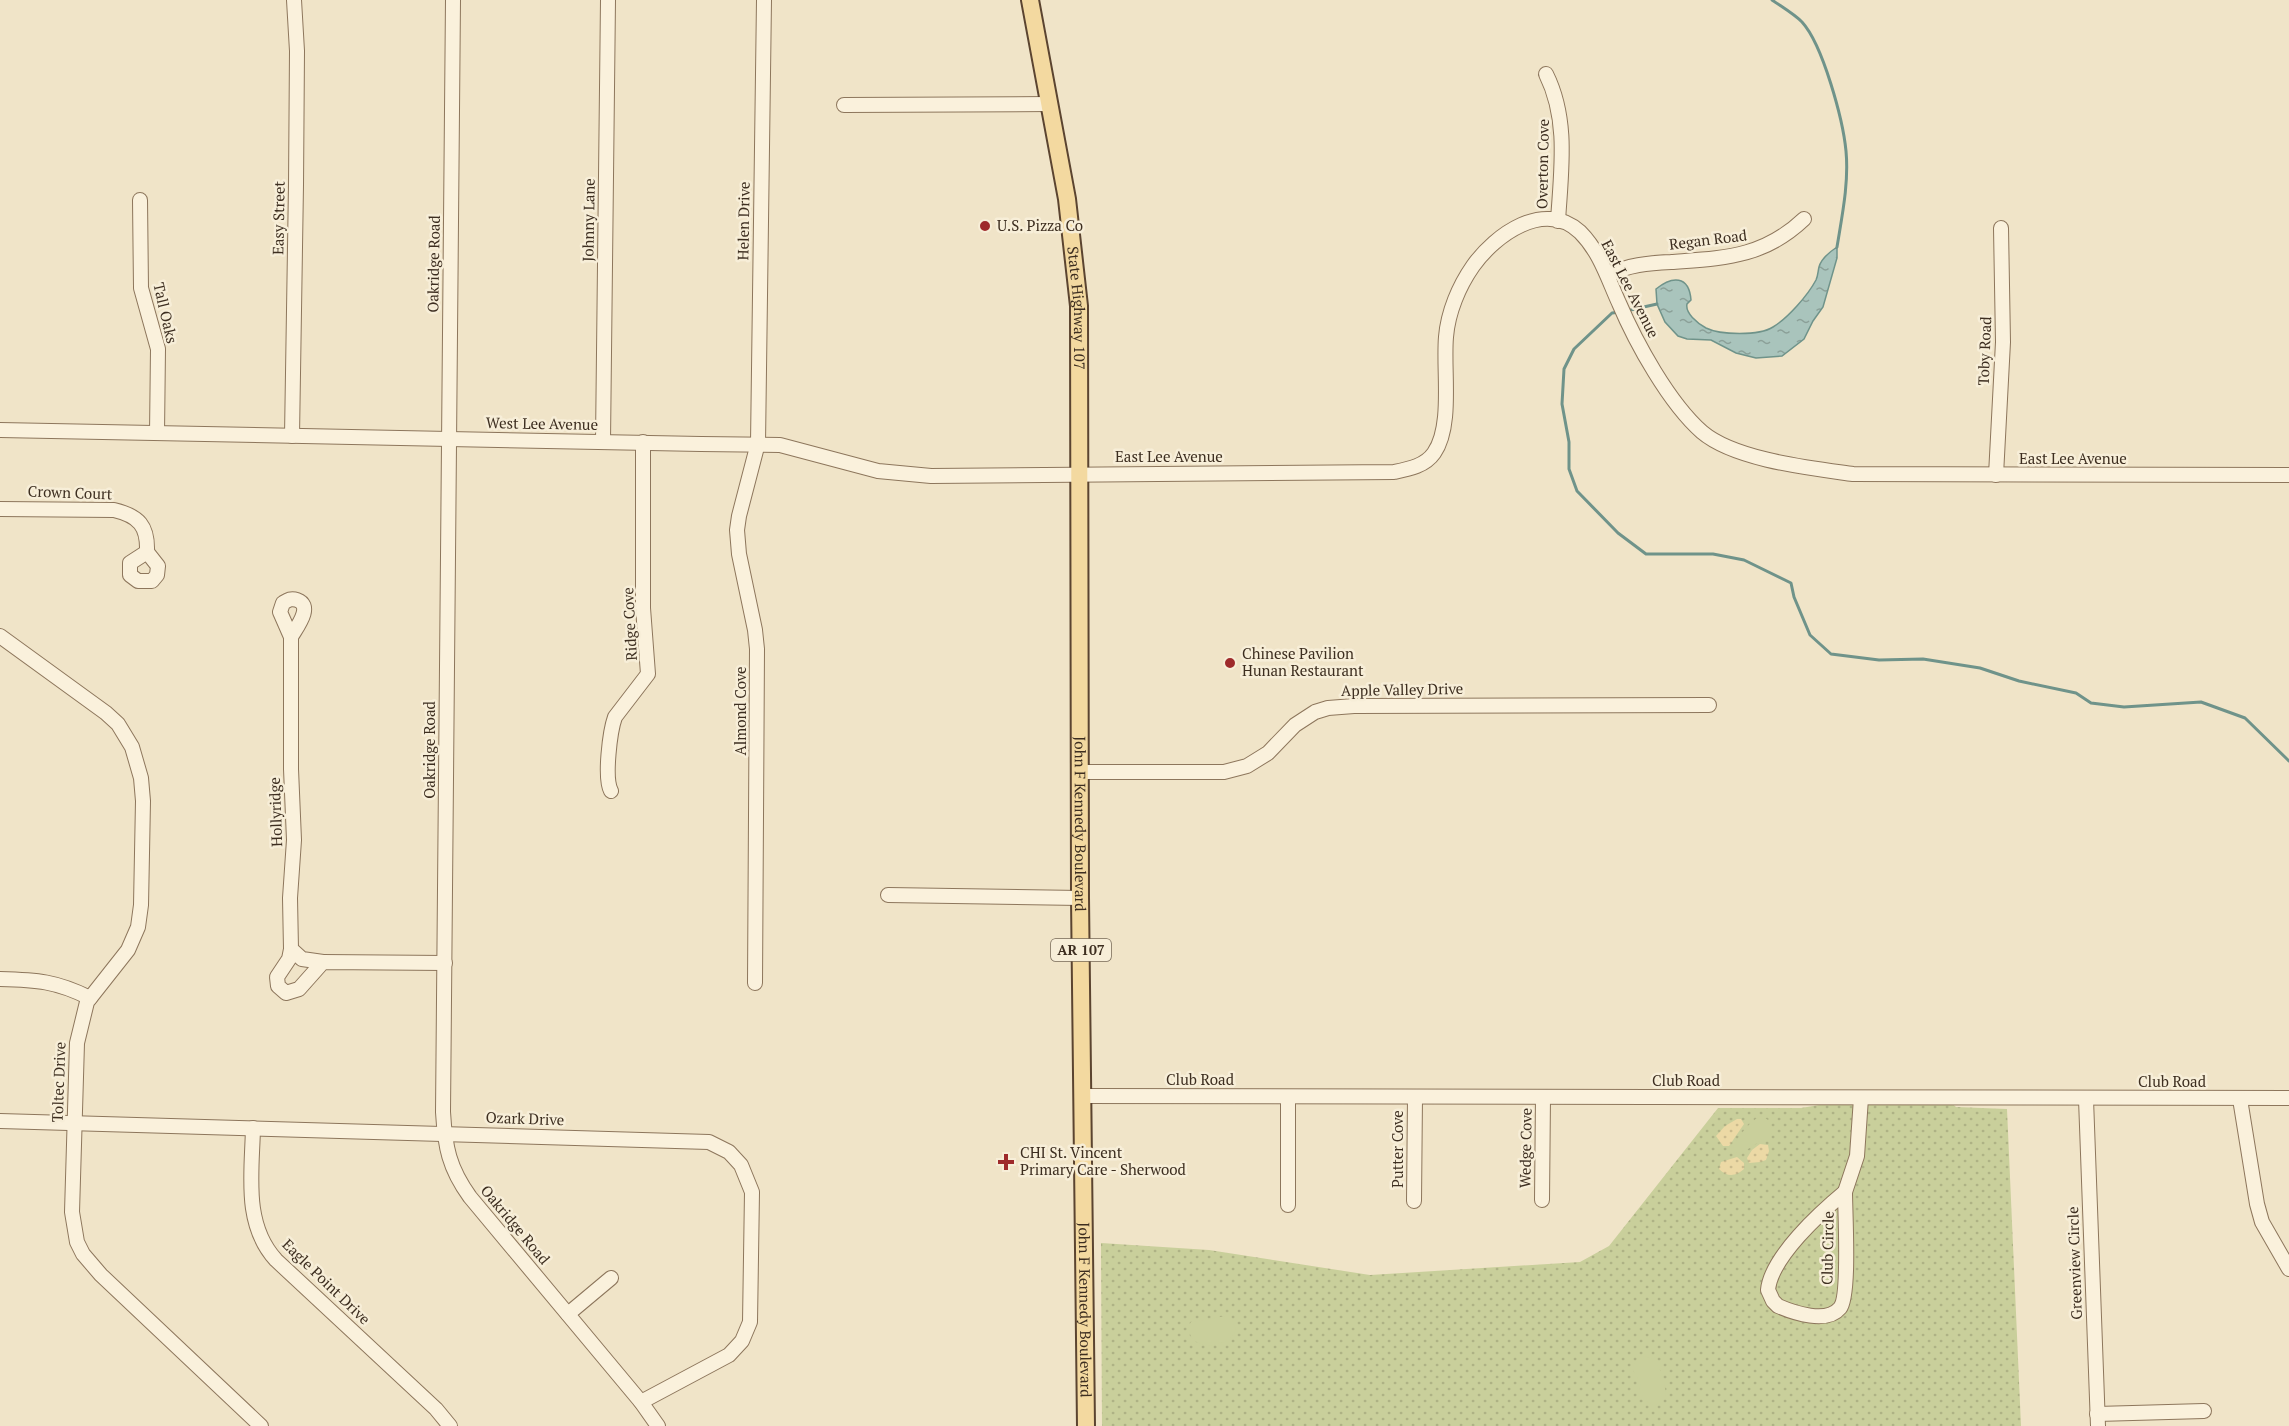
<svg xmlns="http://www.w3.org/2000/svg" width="2289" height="1426" viewBox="0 0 2289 1426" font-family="'PT Serif',serif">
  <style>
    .grass { fill: url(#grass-dots) }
    .sand { fill: url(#sand-dots) }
    .green { fill: #c9cf9b }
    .water { fill: url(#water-ripples); stroke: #6f938a; stroke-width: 1.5 }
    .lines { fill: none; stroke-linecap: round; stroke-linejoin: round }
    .stream { stroke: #6f938a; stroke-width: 3 }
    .minor-casing { stroke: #8d765c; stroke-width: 16 }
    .major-casing { stroke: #5b4430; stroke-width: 20 }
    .minor { stroke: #faf1dc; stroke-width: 14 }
    .major { stroke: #f3d9a0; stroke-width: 16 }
    .poi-dot { fill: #9e2a2b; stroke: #f7eed8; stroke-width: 2 }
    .labels { text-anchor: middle; stroke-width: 5; stroke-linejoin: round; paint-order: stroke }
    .shield { fill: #f7eed8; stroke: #756857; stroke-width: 1.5 }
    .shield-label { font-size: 14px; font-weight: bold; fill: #3d2e20 }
    .street-label { font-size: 15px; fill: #3d2e20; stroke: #f7eed8 }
    .poi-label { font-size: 15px; fill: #3d2e20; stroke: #f7eed8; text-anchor: start }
  </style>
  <defs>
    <pattern id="grass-dots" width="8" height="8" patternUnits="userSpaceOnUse" patternTransform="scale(1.5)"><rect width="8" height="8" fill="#c9cf9b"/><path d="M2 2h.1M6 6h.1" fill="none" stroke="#aeb285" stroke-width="1.8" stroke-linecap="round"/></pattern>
    <pattern id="sand-dots" width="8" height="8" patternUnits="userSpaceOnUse" patternTransform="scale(1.5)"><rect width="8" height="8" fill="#ecd9a5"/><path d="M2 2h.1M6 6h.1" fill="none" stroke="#cbbb8e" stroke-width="1.8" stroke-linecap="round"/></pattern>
    <pattern id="water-ripples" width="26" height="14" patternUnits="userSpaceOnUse" patternTransform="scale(1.5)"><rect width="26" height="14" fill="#a9c4bc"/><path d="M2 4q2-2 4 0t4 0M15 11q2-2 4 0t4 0" fill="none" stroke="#8ba098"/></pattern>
  </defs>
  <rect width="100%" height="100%" fill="#f0e4c8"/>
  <path class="grass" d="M1861,1098H1946L1956,1107L2007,1109L2021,1426H1102L1101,1243L1209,1250L1370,1275L1580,1262L1609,1246L1718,1108H1801Z"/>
  <g class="sand">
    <path d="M1737,1119H1741L1744,1124L1729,1146H1723L1716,1136L1725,1126Z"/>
    <path d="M1760,1144L1768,1145L1769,1151L1766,1160L1760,1162L1749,1163L1747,1158L1752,1150Z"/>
    <path d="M1737,1157L1744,1163V1169C1736,1176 1728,1178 1719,1169L1721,1162Z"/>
  </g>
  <g class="green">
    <path d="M1762,1116L1768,1120L1774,1132L1742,1153L1736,1152L1733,1147C1737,1138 1752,1118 1762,1116Z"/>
    <path d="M1226,1316L1232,1320L1236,1330C1228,1350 1186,1352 1189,1325L1191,1322Z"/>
    <path d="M1643,1356C1661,1358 1665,1381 1666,1396L1656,1405C1646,1404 1643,1398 1639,1389L1641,1384L1632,1369L1638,1357Z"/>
  </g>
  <path class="water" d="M1837,247V258L1823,307L1813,321L1804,339L1782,356L1756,358L1736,353L1711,340L1687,339L1678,336L1665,322L1657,304L1656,289C1672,276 1689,275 1691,300L1687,304C1685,313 1697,323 1706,328C1720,335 1759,336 1773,327C1788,318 1808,295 1816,280C1818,276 1818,271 1819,267C1821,259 1831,251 1837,247Z"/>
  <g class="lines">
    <g class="stream">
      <path d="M1772,0C1782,7 1794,14 1802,22C1823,45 1843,120 1846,151C1849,183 1842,216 1837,247"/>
      <path d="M1626,311L1657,304"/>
      <path d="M1620,312L1612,313L1574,349L1564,369L1562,404L1569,442V469L1577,491L1618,533L1646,554H1713L1744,560L1791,583L1794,597L1810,635L1831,654L1879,660L1923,659L1980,668L2019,681L2076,693L2091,703L2124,707L2201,702L2245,718L2289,761"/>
    </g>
    <defs>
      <g id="minor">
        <path d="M453,0L443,1112C445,1147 449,1168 470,1197L641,1402L658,1426"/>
        <path d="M1546,74C1569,120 1561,171 1558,221"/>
        <path d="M844,105L1050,104"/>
        <path d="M140,200L141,288L158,349L157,433"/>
        <path d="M1608,275C1628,265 1648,263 1671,262C1723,258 1763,258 1804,219"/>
        <path d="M0,430L701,444L780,445L878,471L931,476L1394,472C1409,469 1425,466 1434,453C1453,426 1443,370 1446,337C1448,312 1459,286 1473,266C1495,235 1544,199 1580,232C1600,252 1608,279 1619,303C1636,343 1669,403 1702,432C1735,460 1810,468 1853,474L2289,475"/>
        <path d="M292,436L296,185L297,51L294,0"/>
        <path d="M603,441L608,0"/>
        <path d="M1996,475L2003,342L2001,228"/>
        <path d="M0,509L114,510C139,516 148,526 147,552L158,566L157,575L152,581H138L130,575V563L147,552"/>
        <path d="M0,636L106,713L118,724L132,747L141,778L143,801L141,905L138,927L128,950L87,1002L77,1043L72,1212L77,1242L83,1254L101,1275L261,1426"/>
        <path d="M291,637C296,628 314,606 297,600C291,598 288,600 283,603L280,612L291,637V769L294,840L290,898L291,949L302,959L323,962"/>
        <path d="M1080,772H1224L1247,766L1268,753L1295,725L1315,712L1328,708L1354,706L1709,705"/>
        <path d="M611,791C604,778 610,731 615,717L648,674L643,608V442"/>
        <path d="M888,895L1080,898"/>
        <path d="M291,949L289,959L277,977L278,986L286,993L299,989L323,962L445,963"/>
        <path d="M0,979C37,980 56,981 90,998"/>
        <path d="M755,983L757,649L755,630L739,554L737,530L739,516L758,443L764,0"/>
        <path d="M1083,1096L2289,1098"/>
        <path d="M2086,1099L2098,1426"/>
        <path d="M2240,1099L2257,1204L2262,1222L2289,1269"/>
        <path d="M0,1121L709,1142L729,1152L741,1165L752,1192L750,1322L742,1341L729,1355L641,1402"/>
        <path d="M253,1128C252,1173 243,1224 276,1260L436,1409L450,1426"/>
        <path d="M1845,1192C1845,1212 1850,1296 1840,1308C1827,1324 1794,1313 1778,1306L1773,1301L1768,1290C1771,1257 1821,1212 1845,1192Z"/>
        <path d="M1845,1192L1857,1156L1861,1098"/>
        <path d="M1542,1200L1543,1097"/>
        <path d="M1414,1201L1415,1097"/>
        <path d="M1288,1205V1097"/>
        <path d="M568,1314L611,1278"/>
        <path d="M2097,1414L2204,1411"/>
      </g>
      <g id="major">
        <path id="s1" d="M1030,0L1067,199L1079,306L1080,898L1086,1426"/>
      </g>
    </defs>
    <use href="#minor" class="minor-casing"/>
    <use href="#major" class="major-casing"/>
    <use href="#minor" class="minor"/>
    <use href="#major" class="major"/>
  </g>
  <g class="poi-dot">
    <circle cx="985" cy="226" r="6"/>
    <circle cx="1230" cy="663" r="6"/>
    <path d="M1003 1153h6v6h6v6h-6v6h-6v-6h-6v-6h6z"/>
  </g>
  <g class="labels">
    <rect class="shield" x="1051" y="939" width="60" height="22" rx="4.5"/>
    <g class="shield-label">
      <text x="1081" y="955">AR 107</text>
    </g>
    <g class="street-label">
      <text transform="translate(1543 164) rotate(-89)" y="5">Overton Cove</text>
      <text transform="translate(279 218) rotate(-89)" y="5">Easy Street</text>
      <text transform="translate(589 220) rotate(-89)" y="5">Johnny Lane</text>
      <text transform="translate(744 221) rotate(-89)" y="5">Helen Drive</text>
      <text transform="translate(1708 240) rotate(-7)" y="5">Regan Road</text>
      <text transform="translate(434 264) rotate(-89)" y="5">Oakridge Road</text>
      <text transform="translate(1630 289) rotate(63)" y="5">East Lee Avenue</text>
      <text dy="5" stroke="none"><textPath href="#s1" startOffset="312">State Highway 107</textPath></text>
      <text transform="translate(165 313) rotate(77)" y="5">Tall Oaks</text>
      <text transform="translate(1985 351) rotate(-88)" y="5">Toby Road</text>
      <text transform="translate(542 424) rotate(1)" y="5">West Lee Avenue</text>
      <text x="1169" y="462">East Lee Avenue</text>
      <text x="2073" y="464">East Lee Avenue</text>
      <text transform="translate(70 493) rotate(2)" y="5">Crown Court</text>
      <text transform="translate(630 624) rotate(-93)" y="5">Ridge Cove</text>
      <text transform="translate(1402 690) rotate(-1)" y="5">Apple Valley Drive</text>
      <text transform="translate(741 711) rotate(-90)" y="5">Almond Cove</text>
      <text transform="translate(430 750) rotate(-90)" y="5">Oakridge Road</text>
      <text transform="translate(276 812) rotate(-92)" y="5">Hollyridge</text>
      <text dy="5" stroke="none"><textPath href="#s1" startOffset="828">John F Kennedy Boulevard</textPath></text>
      <text x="1200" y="1085">Club Road</text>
      <text x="1686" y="1086">Club Road</text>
      <text transform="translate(59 1082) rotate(-88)" y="5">Toltec Drive</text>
      <text x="2172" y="1087">Club Road</text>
      <text transform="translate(525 1119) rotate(2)" y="5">Ozark Drive</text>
      <text transform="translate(1526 1148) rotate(-89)" y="5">Wedge Cove</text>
      <text transform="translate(1398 1149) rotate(-90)" y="5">Putter Cove</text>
      <text transform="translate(515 1225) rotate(50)" y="5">Oakridge Road</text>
      <text transform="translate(1828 1248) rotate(-89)" y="5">Club Circle</text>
      <text transform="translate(2075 1263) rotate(-92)" y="5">Greenview Circle</text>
      <text transform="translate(326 1282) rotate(44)" y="5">Eagle Point Drive</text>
      <text dy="5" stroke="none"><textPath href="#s1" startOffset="1314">John F Kennedy Boulevard</textPath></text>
    </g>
    <g class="poi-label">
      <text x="997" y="231">U.S. Pizza Co</text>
      <text x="1242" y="659">Chinese Pavilion<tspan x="1242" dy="17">Hunan Restaurant</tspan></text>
      <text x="1020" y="1158">CHI St. Vincent<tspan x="1020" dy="17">Primary Care - Sherwood</tspan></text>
    </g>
  </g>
</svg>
